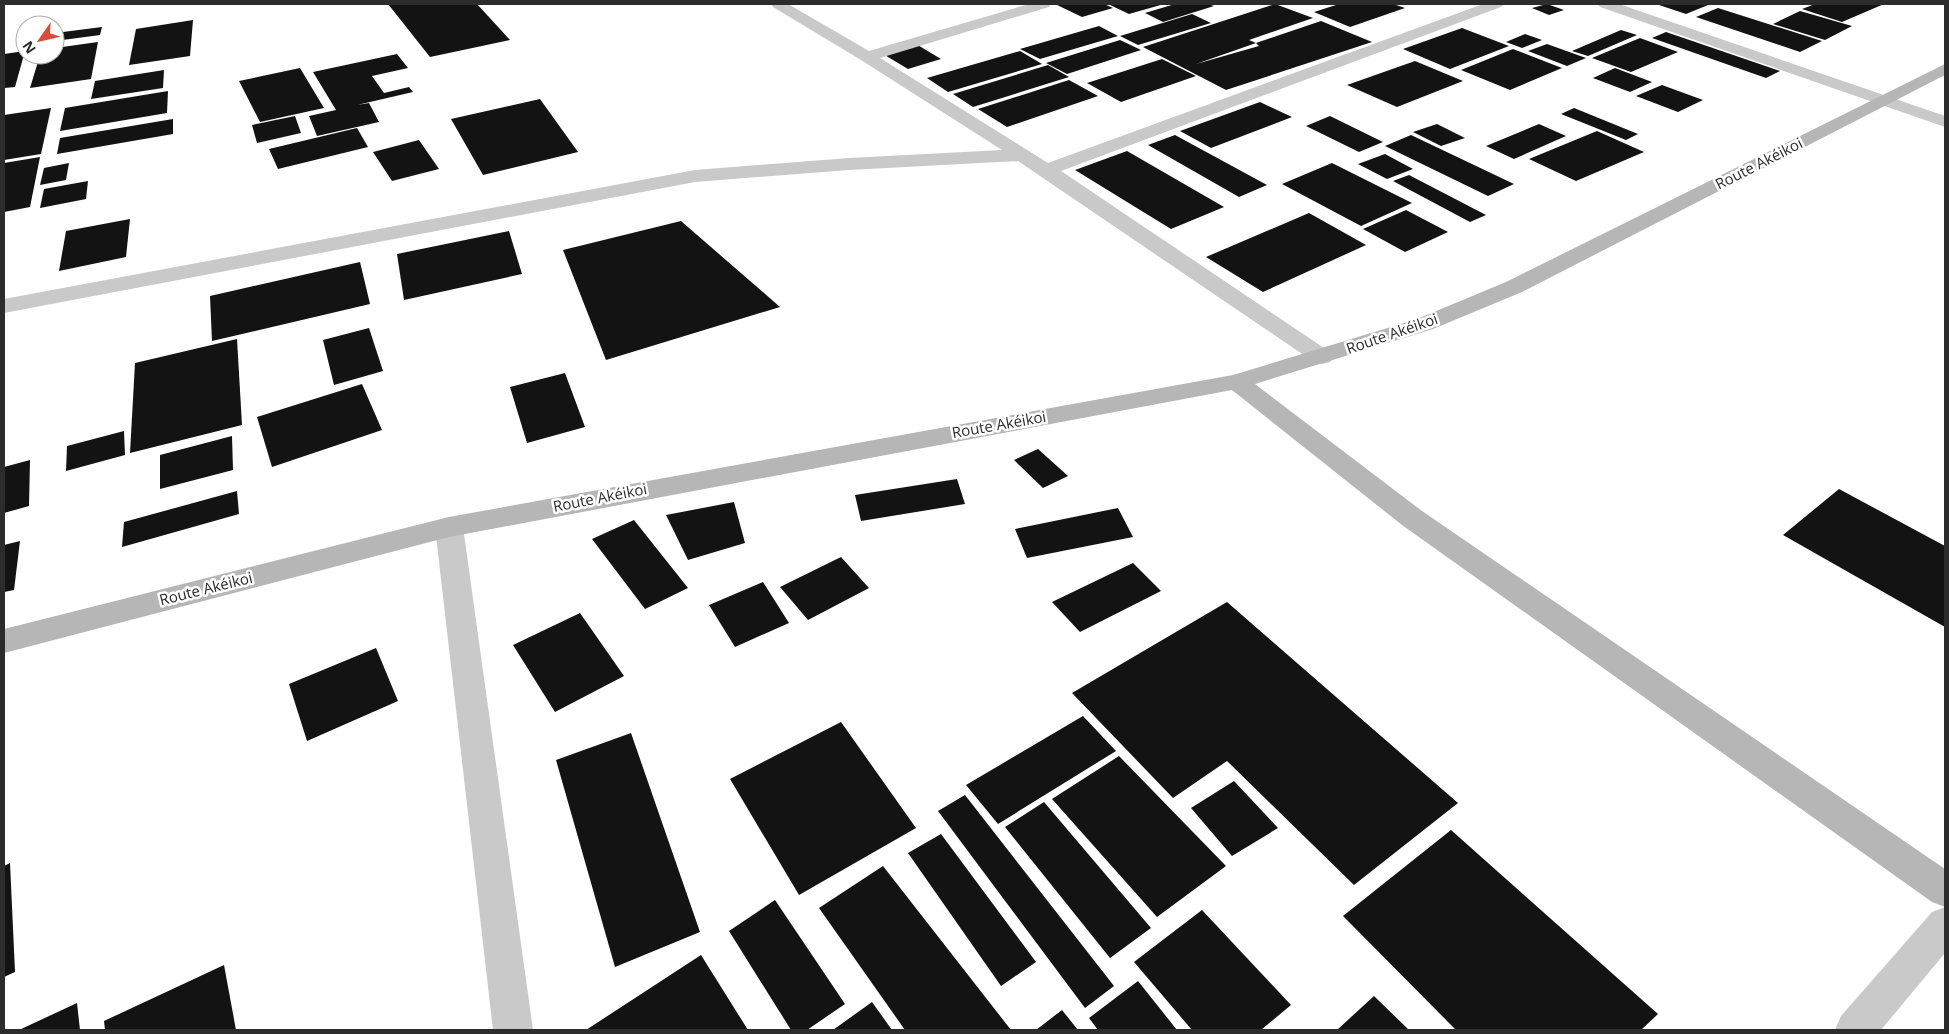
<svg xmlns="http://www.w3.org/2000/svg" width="1949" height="1034" viewBox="0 0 1949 1034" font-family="'Open Sans',sans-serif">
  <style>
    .building { fill: #131313; fill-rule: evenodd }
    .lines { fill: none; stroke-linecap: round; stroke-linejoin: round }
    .street { fill: #c9c9c9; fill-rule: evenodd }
    .secondary { fill: #b6b6b6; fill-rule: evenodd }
    .labels { text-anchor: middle; stroke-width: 5; stroke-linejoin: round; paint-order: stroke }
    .street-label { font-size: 15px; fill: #2c2c2c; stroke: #fff }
  </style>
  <rect width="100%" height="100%" fill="#fff"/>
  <g class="building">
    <path d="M388,4H477L510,40L430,57Z"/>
    <path d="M1055,4H1104L1113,8L1082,17Z"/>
    <path d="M1108,4H1164L1129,14Z"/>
    <path d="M1175,4H1208L1214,6L1163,22L1145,13Z"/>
    <path d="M1275,4L1313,18L1249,40L1256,43L1321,21L1372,42L1226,90L1143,47ZM1256,43L1259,46L1196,64Z"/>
    <path d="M1339,4H1393L1405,8L1350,27L1314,12Z"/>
    <path d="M1547,4L1564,10L1549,15L1532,8Z"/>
    <path d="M1656,4H1704L1708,5L1686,14Z"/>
    <path d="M1815,4H1884L1842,22L1802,9Z"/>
    <path d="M1718,8L1822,41L1800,52L1696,17Z"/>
    <path d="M1800,11L1852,26L1825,40L1773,24Z"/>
    <path d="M1192,14L1211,23L1138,45L1120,36Z"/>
    <path d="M193,20L190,56L129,65L136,29Z"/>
    <path d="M1099,26L1118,36L1040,59L1020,49Z"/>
    <path d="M102,27L100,35L55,41V33Z"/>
    <path d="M1462,28L1509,46L1450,69L1403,49Z"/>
    <path d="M1621,30L1637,35L1588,56L1572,51Z"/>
    <path d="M1666,32L1780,71L1766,78L1652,38Z"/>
    <path d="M1525,34L1542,40L1522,48L1506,42Z"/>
    <path d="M1640,38L1678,52L1631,72L1592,58Z"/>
    <path d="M1120,40L1141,50L1067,74L1046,63Z"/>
    <path d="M98,42L91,79L30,88L40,55H55V48Z"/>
    <path d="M916,44L941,59L908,69L883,54Z"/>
    <path d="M1547,44L1586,58L1567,66L1528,51Z"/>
    <path d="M1513,49L1562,68L1510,90L1461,70Z"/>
    <path d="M25,51L15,87L4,88V54Z"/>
    <path d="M1020,51L1042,64L948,92L927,78Z"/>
    <path d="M397,54L408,68L372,76L384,93L409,87L413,92L357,105L369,103L379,122L317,136L309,116L336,110L313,72Z"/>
    <path d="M1162,59L1196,76L1121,102L1087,83Z"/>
    <path d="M1415,61L1463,81L1397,107L1347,85Z"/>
    <path d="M1048,65L1069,77L973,107L953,94Z"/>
    <path d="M300,68L324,108L260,122L239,81Z"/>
    <path d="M1615,68L1652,82L1630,92L1593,78Z"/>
    <path d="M164,70L163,88L91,99L95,81Z"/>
    <path d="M1069,80L1098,96L1007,127L978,109Z"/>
    <path d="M1662,85L1703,100L1678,112L1636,96Z"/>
    <path d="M168,91L167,113L60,131L65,108Z"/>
    <path d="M540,99L578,152L483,175L451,119Z"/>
    <path d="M1260,102L1292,117L1211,148L1180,131Z"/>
    <path d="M51,108L41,154L4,160V115Z"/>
    <path d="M1574,108L1638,134L1626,140L1561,114Z"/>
    <path d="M295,116L301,133L257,143L252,125Z"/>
    <path d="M1330,116L1383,142L1359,152L1306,126Z"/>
    <path d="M173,119V134L57,154L60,138Z"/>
    <path d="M1437,124L1465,138L1441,146L1413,132Z"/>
    <path d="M1539,124L1566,136L1514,159L1486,146Z"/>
    <path d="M357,128L368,147L278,169L269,149Z"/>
    <path d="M1597,131L1644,152L1576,181L1529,159Z"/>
    <path d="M1175,135L1267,185L1239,197L1148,145Z"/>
    <path d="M1411,135L1514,184L1488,196L1385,146Z"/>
    <path d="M419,140L439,169L392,181L373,152Z"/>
    <path d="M1127,151L1224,207L1171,229L1075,170Z"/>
    <path d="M1385,154L1413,169L1387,179L1358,164Z"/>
    <path d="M40,157L30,207L4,212V163Z"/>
    <path d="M69,163L66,180L40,185L44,168Z"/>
    <path d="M1332,163L1412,203L1361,226L1282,184Z"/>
    <path d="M1409,175L1486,215L1470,222L1393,181Z"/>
    <path d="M88,181L86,199L40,208L44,189Z"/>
    <path d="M1406,210L1448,232L1405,252L1363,229Z"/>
    <path d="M1309,213L1366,245L1263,292L1206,257Z"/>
    <path d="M130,219L126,257L59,271L66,231Z"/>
    <path d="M681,221L780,307L606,360L563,250Z"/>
    <path d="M509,231L522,274L404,300L397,254Z"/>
    <path d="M360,262L370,304L212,341L210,296Z"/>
    <path d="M369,328L383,371L334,385L323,340Z"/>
    <path d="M237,339L242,425L130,453L135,363Z"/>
    <path d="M565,373L585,427L527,443L510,387Z"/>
    <path d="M362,384L382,430L272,467L257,417Z"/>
    <path d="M124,431L125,455L66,471L67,446Z"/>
    <path d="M232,436L233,470L160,489V455Z"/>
    <path d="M1038,449L1068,476L1043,488L1014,460Z"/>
    <path d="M30,460L29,506L4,513V467Z"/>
    <path d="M957,479L965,504L861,521L855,495Z"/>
    <path d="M1839,489L1945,546V627L1783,535Z"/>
    <path d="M237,491L239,514L122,547L124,522Z"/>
    <path d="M734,502L745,543L688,560L666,515Z"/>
    <path d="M1118,508L1133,537L1027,558L1015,529Z"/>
    <path d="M634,520L688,588L645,609L592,539Z"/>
    <path d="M20,541L14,590L4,592V545Z"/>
    <path d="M841,557L869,588L808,620L780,587Z"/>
    <path d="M1133,563L1161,591L1080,632L1052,602Z"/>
    <path d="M763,582L789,623L735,647L709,605Z"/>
    <path d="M1227,602L1458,803L1354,885L1227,761L1173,798L1072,693Z"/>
    <path d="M580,613L624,676L555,712L513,645Z"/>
    <path d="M376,648L398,701L307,741L289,684Z"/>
    <path d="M1083,716L1116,751L998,824L966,785Z"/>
    <path d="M841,722L916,828L799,895L730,779Z"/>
    <path d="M631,733L700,932L615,967L556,760Z"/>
    <path d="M1119,756L1226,866L1157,917L1052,799Z"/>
    <path d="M1234,781L1278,828L1232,856L1191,808Z"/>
    <path d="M965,795L1114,986L1085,1008L938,811Z"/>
    <path d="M1044,802L1151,928L1110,958L1005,827Z"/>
    <path d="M1451,830L1658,1014L1641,1030H1456L1343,916Z"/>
    <path d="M941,834L1036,962L1001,986L908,853Z"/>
    <path d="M10,863L15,972L4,977V866Z"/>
    <path d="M883,866L1011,1030H905L819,908Z"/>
    <path d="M775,900L845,1004L807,1030H791L729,931Z"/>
    <path d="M1202,910L1291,1005L1261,1030H1192L1134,962Z"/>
    <path d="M701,955L748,1030H586Z"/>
    <path d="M224,965L236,1030H105L104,1021Z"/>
    <path d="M1138,981L1177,1030H1098L1089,1018Z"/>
    <path d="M1374,996L1409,1030H1337Z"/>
    <path d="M872,1002L892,1030H833Z"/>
    <path d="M77,1003L80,1030H19Z"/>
    <path d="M1062,1010L1078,1030H1036Z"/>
  </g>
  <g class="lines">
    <g class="street">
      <path d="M771,4H788L869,51L1029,4H1051L1049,7L880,58L1048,163L1483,4H1504L1501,7L1061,171L1330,352L1334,357L1330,362L1322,364L1314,362L1018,161L849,170L695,182L4,313V299L695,170L849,158L1002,150L861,60L773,7Z"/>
      <path d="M1597,4H1619L1945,116V127L1600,7Z"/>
      <path d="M449,517L459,520L463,527L533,1030H493L435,527L439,520Z"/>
      <path d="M1945,907V953L1881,1030H1835L1841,1016L1932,912Z"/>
    </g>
    <path class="secondary" d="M1945,64V75L1522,292L1433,329L1255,384L1422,511L1945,869V907L1932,902L1402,525L1232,390L449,537L4,653V629L449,517L1233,375L1417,319L1506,282Z"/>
  </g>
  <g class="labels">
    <g class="street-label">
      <text transform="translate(1759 164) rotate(-27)" y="5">Route Akéikoi</text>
      <text transform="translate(1392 334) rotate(-19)" y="5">Route Akéikoi</text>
      <text transform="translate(999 425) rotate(-10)" y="5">Route Akéikoi</text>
      <text transform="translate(600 498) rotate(-11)" y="5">Route Akéikoi</text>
      <text transform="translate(206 589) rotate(-14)" y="5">Route Akéikoi</text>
    </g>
  </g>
  <rect width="1949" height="1034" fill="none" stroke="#2c2c2c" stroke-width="10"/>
  <g transform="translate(40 40) rotate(236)"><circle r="24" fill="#ffffff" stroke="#ababab"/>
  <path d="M0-4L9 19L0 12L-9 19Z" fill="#d84b38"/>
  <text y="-8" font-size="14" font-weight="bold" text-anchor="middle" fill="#2c2c2c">N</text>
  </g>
</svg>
